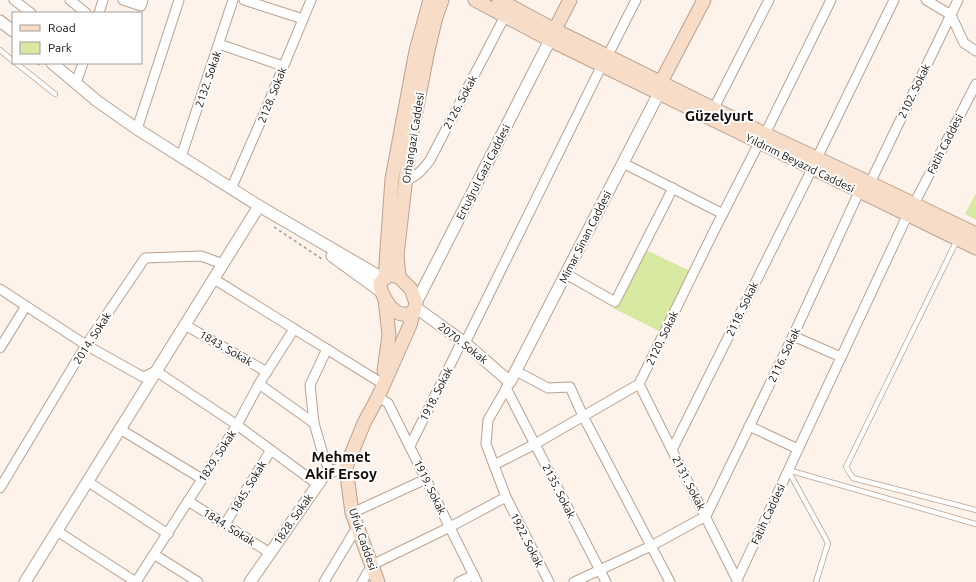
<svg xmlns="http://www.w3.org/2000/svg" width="976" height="582" viewBox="0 0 976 582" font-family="Ubuntu,sans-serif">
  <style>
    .green { fill: #d8e9a2 }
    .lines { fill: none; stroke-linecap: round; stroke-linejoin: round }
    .service-casing { stroke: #baa18e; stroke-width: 6 }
    .minor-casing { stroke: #baa18e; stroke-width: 11 }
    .tertiary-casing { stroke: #baa18e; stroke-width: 13 }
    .secondary-casing { stroke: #baa18e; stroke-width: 15 }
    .path { stroke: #a39992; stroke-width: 1.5; stroke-dasharray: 3 3; stroke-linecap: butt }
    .service { stroke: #fff; stroke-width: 4.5 }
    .minor { stroke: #fff; stroke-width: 9 }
    .tertiary { stroke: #fff; stroke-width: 11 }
    .secondary { stroke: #f7ddc8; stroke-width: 13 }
    .labels { text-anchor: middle; stroke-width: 4; stroke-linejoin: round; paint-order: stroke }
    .street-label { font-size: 11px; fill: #140c06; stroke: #fff }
    .district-label { font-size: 15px; font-weight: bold; fill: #140c06; stroke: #fff }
  </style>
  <rect width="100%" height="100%" fill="#fef3eb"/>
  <g class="green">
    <path d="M976,193V220L965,214Z"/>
    <path d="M646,250L690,271L659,331L613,308Z"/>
  </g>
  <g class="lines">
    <defs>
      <g id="service">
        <path d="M0,50L13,61"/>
        <path d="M16,63L55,94"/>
        <path d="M957,240L846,467L853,478L976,510"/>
        <path d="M788,470L976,524"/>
        <path d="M788,470L828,543L816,582"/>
      </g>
      <g id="minor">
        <path d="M14,0L31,13"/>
        <path d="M70,0L86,13"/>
        <path d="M123,0L141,6L143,0"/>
        <path d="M244,0L303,19"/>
        <path d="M926,0L951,15L964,43L976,51"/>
        <path d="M99,13L103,0"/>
        <path d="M219,44L283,66"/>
        <path d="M608,55L636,0"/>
        <path d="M76,83L83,63"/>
        <path d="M714,108L769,0"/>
        <path d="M137,129L179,0"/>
        <path d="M765,134L831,0"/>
        <path d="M181,157L233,0"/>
        <path d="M817,158L894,0"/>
        <path d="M623,163L723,214"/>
        <path d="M406,180C417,177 423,169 430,160L505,16"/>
        <path d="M870,183L958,0"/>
        <path d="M231,189L263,116L311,0"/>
        <path d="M914,204L976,84"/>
        <path d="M566,274L615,302L673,188"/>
        <path d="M214,279L383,384"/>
        <path d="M0,289L86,345L143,377L156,371L237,425L317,484"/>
        <path d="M185,325L267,372"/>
        <path d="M793,336L841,357"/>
        <path d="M465,343L602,65"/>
        <path d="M0,348L26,306"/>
        <path d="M327,349L310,385L314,423L324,458L330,472"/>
        <path d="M516,371L548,388L570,387L583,416L670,582"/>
        <path d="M259,384L314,423"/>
        <path d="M639,384L738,582"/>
        <path d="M506,388L606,582"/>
        <path d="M378,397L388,403L477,582"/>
        <path d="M749,426L798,449"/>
        <path d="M120,429L202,479"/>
        <path d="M410,446L462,341"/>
        <path d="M672,450L812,169"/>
        <path d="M494,465L535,444L639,384L716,227L759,143"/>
        <path d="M87,481L168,534"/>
        <path d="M0,488L86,345L145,258L201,256L223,264"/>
        <path d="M506,497L549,582"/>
        <path d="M188,501L270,553"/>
        <path d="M352,513L426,479"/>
        <path d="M225,524L271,450"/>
        <path d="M57,531L136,582"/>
        <path d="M155,555L198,582"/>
        <path d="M737,580L908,214"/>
        <path d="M136,582L237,425L259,384L294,329"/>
        <path d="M324,582L357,527"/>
        <path d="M362,582L372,565L450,527L506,497L486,444L488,420L510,382"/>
        <path d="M459,582L474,575"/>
        <path d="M574,582L651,546L706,516L793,336L859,192"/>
      </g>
      <g id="tertiary">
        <path d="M0,21L13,31"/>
        <path d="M52,63L97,101L137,129L259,206L384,279"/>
        <path d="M332,256L383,293"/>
        <path d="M416,303L550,40"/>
        <path d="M415,307L465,343L510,382L659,93"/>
        <path d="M25,582L259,206"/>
        <path d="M250,582L323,477L330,472L346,467"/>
      </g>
      <g id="secondary">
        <path d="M475,0L550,40L976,248"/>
        <path d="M499,0L555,30L765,134L870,183L976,234"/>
        <path d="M551,37L570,0"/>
        <path d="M659,90L661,82L704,0"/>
        <path d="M399,277L397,255L410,142L428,50L436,17L442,0"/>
        <path d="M385,278L392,179L416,51L430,0"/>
        <path d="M384,371L389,335L385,299"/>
        <path d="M378,582L352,513L346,467L364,423L378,397L410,325L416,303L411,289L399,277L390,275L385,278L380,283C380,293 389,308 398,313C401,314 405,314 408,315L413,311"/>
      </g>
    </defs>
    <use href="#service" class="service-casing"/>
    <use href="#minor" class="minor-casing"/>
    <use href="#tertiary" class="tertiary-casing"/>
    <use href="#secondary" class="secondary-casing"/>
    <g class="path">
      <path d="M37,63L42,67"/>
      <path d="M274,227L322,259"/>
    </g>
    <use href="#service" class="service"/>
    <use href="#minor" class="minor"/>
    <use href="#tertiary" class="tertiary"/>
    <use href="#secondary" class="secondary"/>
  </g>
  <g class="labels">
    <g class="street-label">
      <text transform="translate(208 79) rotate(-71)" y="4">2132. Sokak</text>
      <text transform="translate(914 91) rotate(-64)" y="4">2102. Sokak</text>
      <text transform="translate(272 95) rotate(-68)" y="4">2128. Sokak</text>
      <text transform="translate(460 102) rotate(-62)" y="4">2126. Sokak</text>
      <text transform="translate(413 138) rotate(-81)" y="4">Orhangazi Caddesi</text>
      <text transform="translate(945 144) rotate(-63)" y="4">Fatih Caddesi</text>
      <text transform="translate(800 163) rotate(26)" y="4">Yıldırım Beyazıd Caddesi</text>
      <text transform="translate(483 172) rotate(-63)" y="4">Ertuğrul Gazi Caddesi</text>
      <text transform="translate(585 237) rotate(-63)" y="4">Mimar Sinan Caddesi</text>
      <text transform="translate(742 309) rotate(-64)" y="4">2118. Sokak</text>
      <text transform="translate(92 338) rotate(-57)" y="4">2014. Sokak</text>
      <text transform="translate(662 338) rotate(-64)" y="4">2120. Sokak</text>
      <text transform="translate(463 343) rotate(38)" y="4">2070. Sokak</text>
      <text transform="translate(226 348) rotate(30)" y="4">1843. Sokak</text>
      <text transform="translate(784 355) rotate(-64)" y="4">2116. Sokak</text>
      <text transform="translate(436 394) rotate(-63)" y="4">1918. Sokak</text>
      <text transform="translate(217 456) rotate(-57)" y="4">1829. Sokak</text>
      <text transform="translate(689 483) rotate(63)" y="4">2131. Sokak</text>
      <text transform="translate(248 487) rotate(-59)" y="4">1845. Sokak</text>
      <text transform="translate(430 487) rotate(64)" y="4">1919. Sokak</text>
      <text transform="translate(559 491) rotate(63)" y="4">2135. Sokak</text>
      <text transform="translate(768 514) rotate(-65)" y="4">Fatih Caddesi</text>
      <text transform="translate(293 519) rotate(-55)" y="4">1828. Sokak</text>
      <text transform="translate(229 527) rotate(32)" y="4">1844. Sokak</text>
      <text transform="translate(363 539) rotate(71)" y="4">Ufuk Caddesi</text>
      <text transform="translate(527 540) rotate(63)" y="4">1922. Sokak</text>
    </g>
    <g class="district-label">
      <text x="719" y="121">Güzelyurt</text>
      <text x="341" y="462">Mehmet<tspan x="341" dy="17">Akif Ersoy</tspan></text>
    </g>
  </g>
  <rect x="12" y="12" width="130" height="52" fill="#ffffff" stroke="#a19e9b"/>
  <rect x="20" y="25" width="20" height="6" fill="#f7ddc8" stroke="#a19e9b"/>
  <text x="48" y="32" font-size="12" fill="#140c06">Road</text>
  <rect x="20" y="42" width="20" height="12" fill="#d8e9a2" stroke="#a19e9b"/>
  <text x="48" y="52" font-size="12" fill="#140c06">Park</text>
</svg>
